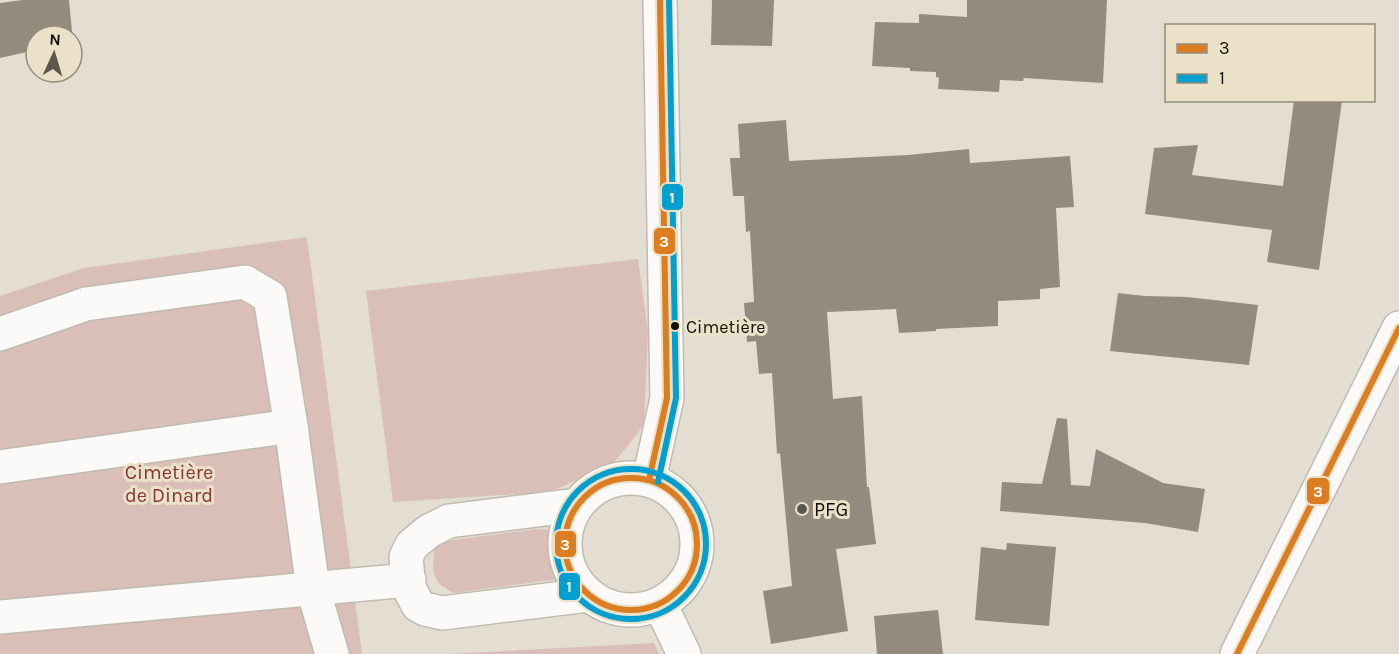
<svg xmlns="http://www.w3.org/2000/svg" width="1399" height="654" viewBox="0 0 1399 654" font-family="Karla,sans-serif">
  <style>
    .green { fill: #dabfb8 }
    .building { fill: #958a7e }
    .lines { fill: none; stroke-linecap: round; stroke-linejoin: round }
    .minor-casing { stroke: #bfbbb1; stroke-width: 36 }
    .major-casing { stroke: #bfbbb1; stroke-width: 36 }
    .minor { stroke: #fbfaf8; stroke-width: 33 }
    .major { stroke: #fbfaf8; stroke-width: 33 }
    .bus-1-casing { stroke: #ebe1c9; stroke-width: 10 }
    .bus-2-casing { stroke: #ebe1c9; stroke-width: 10 }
    .bus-1 { stroke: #dc7d22; stroke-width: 6 }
    .bus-2 { stroke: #03a0cf; stroke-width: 6 }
    .bus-dot { fill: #130f07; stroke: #ebe1c9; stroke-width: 2 }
    .poi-dot { fill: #5c574e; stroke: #ebe1c9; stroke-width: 2 }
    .labels { text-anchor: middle; stroke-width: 6; stroke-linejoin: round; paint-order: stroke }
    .bus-label { font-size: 18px; fill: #130f07; stroke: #ebe1c9; text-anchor: start }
    .park-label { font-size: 20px; fill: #863539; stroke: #ebe1c9 }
    .poi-label { font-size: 20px; fill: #130f07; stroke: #ebe1c9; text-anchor: start }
    .line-badge { stroke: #ebe1c9; stroke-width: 2 }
    .badge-label { font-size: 16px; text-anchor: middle; font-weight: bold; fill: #fff }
  </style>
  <rect width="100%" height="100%" fill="#e3ded1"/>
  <g class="green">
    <path d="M307,237L362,654H0V296L84,268Z"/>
    <path d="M638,259L648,332L644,425L613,464L550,492L393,502L366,291Z"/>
    <path d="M537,529L553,530L558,579L454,593C430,581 433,574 434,549L445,541Z"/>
    <path d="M654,643L659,654H447Z"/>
  </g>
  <g class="building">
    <path d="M23,0H69L73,42L72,36H36V50L0,58V3Z"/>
    <path d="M712,0H774L772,46L711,45Z"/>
    <path d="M967,0H1107L1103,83L1024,78L1023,81L1000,80L999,92L938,89L939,78L936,77V72L910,71V68L872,66L875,22L919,23V14L967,17Z"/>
    <path d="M1294,100H1342L1319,270L1267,262L1272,230L1145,214L1154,148L1198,145L1192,175L1283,186Z"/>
    <path d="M786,120L789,161L908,155L969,149L970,163L1070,156L1074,207L1056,208L1060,287L1040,289V299L998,301V326L936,329V331L899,333L896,309L827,312L833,399L862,396L867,487H869L876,544L836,549L848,631L771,644L763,591L792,586L780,453L777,454L772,373L759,374L756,341L747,342L744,303L754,302L750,231L746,232L744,196H733L730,158H740L738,124Z"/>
    <path d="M1118,293L1145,296L1187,297L1258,305L1249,365L1110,351Z"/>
    <path d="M1057,418L1067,419L1071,485L1090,486L1096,449L1163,483L1205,489L1198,532L1145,523L1000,511L1002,482L1042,484Z"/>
    <path d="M1007,543L1056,547L1049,626L975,620L981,547L1006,550Z"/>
    <path d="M938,610L943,654H877L874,616Z"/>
  </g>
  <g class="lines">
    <defs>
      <g id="minor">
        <path d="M0,334L86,304L245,282L270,297L291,426L313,589L332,654"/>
        <path d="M0,467L291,426"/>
        <path d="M577,505L449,521L429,531L412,545L406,557L409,588L418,605L425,609L442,613L588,595"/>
        <path d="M0,617L409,580"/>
      </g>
      <g id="major">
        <circle cx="631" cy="544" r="66"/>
        <path d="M649,480L667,398L660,0"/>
        <path d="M660,604L684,654"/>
        <path d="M1237,654L1399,328"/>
      </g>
    </defs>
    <use href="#minor" class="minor-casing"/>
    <use href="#major" class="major-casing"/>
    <use href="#minor" class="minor"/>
    <use href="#major" class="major"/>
    <defs>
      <g id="bus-1">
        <circle cx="631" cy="544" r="66"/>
        <path d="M649,480L667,398L660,0"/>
        <path d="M1237,654L1399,328"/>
      </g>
      <g id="bus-2">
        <circle cx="631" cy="544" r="75"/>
        <path d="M658,482L676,398L669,0"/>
      </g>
    </defs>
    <use href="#bus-1" class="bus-1-casing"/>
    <use href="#bus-2" class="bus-2-casing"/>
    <use href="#bus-1" class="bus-1"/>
    <use href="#bus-2" class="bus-2"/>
  </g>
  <circle class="bus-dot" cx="675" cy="326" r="5"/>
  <circle class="poi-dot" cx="802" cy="509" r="6"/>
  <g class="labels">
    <g class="bus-label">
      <text x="686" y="333">Cimetière</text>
    </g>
    <g class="park-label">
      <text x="169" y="479">Cimetière<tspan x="169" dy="23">de Dinard</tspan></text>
    </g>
    <g class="poi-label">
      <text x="814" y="516">PFG</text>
    </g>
  </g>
  <g class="line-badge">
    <rect x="661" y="183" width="23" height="28" rx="6" fill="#03a0cf"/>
    <rect x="653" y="227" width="23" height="28" rx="6" fill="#dc7d22"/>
    <rect x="1306" y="477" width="24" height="28" rx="6" fill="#dc7d22"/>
    <rect x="554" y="530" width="23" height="28" rx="6" fill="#dc7d22"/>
    <rect x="558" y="572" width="23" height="29" rx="6" fill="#03a0cf"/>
  </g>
  <g class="badge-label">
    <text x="672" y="203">1</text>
    <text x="664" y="247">3</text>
    <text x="1318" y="497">3</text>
    <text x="565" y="550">3</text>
    <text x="569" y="592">1</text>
  </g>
  <rect x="1165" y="24" width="210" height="78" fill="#ebe1c9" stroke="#958d7b" stroke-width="1.5"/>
  <rect x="1177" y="44" width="30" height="9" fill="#dc7d22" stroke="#958d7b" stroke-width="1.5"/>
  <text x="1219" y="54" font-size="18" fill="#130f07">3</text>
  <rect x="1177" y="74" width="30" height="9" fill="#03a0cf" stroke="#958d7b" stroke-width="1.5"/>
  <text x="1219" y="84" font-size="18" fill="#130f07">1</text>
  <g transform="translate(54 54) rotate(4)"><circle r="28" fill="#ebe1c9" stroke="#958d7b" stroke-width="1.5"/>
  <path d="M0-4.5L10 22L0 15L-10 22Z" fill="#5c574e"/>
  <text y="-9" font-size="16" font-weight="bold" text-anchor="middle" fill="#130f07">N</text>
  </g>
</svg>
